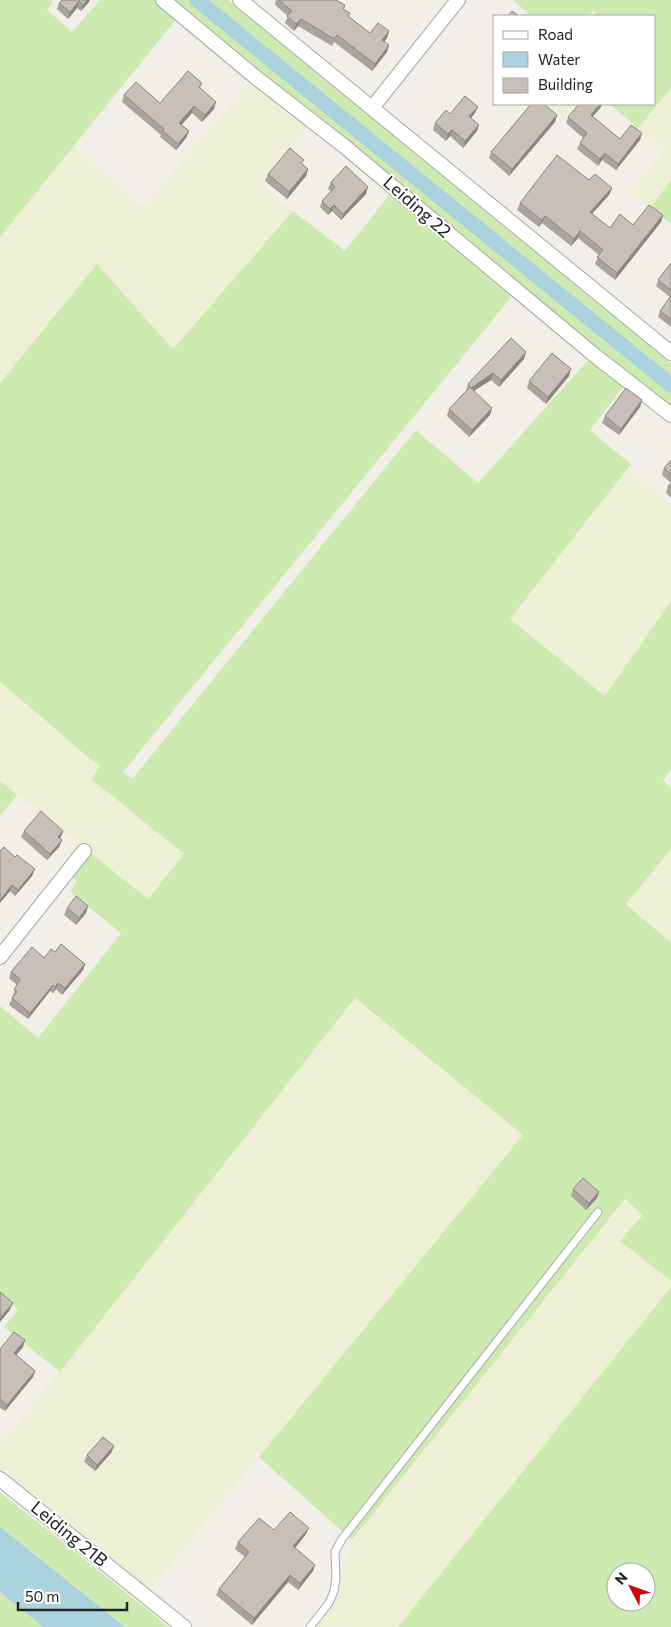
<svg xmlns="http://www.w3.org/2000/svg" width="671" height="1627" viewBox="0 0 671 1627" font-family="Commissioner,sans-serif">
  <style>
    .farmland { fill: #eef0d5 }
    .grass { fill: #cdebb0; fill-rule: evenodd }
    .water { fill: #aad3df }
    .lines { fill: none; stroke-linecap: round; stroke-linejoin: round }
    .canal { stroke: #aad3df; stroke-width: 15 }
    .lane-casing { stroke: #a9a9a9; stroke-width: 9 }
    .street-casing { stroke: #a9a9a9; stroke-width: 16 }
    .lane { stroke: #fff; stroke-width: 7 }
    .street { stroke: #fff; stroke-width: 14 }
    .wall { fill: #aba49e }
    .shaded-wall { fill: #8b8681 }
    .building { fill: #c7bfb8; stroke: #8b8681 }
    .labels { text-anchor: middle; stroke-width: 4; stroke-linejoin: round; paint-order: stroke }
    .street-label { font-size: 18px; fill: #222; stroke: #fff }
  </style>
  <rect width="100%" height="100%" fill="#f2efe9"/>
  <g class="farmland">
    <path d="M252,79L310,126L260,183L293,211L173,349L97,264L0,383V237L74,146L143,207Z"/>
    <path d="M671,88V180L650,208L630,193L662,152L638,128Z"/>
    <path d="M544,104H575L562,119Z"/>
    <path d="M628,468L671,505V601L605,696L510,619Z"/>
    <path d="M0,682L100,767L91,779L184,854L148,899L0,781Z"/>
    <path d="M671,849V943L626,904Z"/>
    <path d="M355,998L370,1012L523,1135L149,1591L0,1471V1445Z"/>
    <path d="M625,1199L643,1215L621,1241L671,1281V1287L398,1627H316L333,1607L352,1540Z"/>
  </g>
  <g class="grass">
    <path d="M0,0H50L53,2L47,10L72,32L100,0H157L178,17L0,237Z"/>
    <path d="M169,0H228L671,363V411Z"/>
    <path d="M513,0H671V88L638,128L610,104H655V16H598L593,11L589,16H531Z"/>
    <path d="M671,180V224L650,208Z"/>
    <path d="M391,193L510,292L509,300L123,772L132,779L416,430L478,483L590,358L624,386L590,430L631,464L510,619L605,696L671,601V770L663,780L671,788V849L626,904L671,943V1281L620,1241L643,1215L625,1199L352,1540L259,1457L523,1135L355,998L60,1372L4,1327L18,1310L0,1294V1006L38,1038L121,933L70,892L77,881L70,875L88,851L148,899L184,854L91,779L100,767L0,682V383L97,264L173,349L293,211L345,251Z"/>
    <path d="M0,781L17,795L0,816Z"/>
    <path d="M671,1287V1627H398ZM616,1572H646V1602H616Z"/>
    <path d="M0,1492L169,1627H125L0,1527Z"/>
    <path d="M0,1592L43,1627H0Z"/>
  </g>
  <path class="water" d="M0,1527L125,1627H43L0,1592Z"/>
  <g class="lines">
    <path class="canal" d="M197,0L671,385"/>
    <defs>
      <path id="lane" d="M310,1627L329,1603L334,1591L336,1578L335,1552L342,1539L598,1212"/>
      <g id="street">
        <path d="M163,0L254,76L344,146L593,354L671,415"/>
        <path d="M240,0L671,353"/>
        <path d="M372,108L458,0"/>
        <path d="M0,957L84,851"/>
        <path d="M0,1479L184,1627"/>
      </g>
    </defs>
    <use href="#lane" class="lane-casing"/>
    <use href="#street" class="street-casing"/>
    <use href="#lane" class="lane"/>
    <use href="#street" class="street"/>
  </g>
  <g class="wall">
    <path d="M62,0L89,2L81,11L77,8L68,19L57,9L59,3Z"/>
    <path d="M276,0H336L345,5L344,9L348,16L370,33L389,31L387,38L384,42L389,45L387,52L372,71L334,42L332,46L298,26L294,31L285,23L288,16L275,5Z"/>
    <path d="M202,83L200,88L214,109L202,122L192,113L181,125L189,131L186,138L176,150L160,137L161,135L122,102L124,95L160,103Z"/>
    <path d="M601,107L592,117L620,139L640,140L616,170L602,160L598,166L577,149L580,143L583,138L566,123L568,117Z"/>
    <path d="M475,113L471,118L479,125L477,131L463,148L450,136L446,141L433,130L435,123L450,114Z"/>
    <path d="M557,115L555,122L509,176L489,158L491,152Z"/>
    <path d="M303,165L308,169L306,176L287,199L265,181L268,174Z"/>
    <path d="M589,180L612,188L609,195L592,214L610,228L633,225L663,215L661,222L615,280L595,264L599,255L578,238L571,246L542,223L539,227L517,210L520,203Z"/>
    <path d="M331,182L366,194L341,220L332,211L328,215L320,207L322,201L331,191L328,189Z"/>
    <path d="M671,263V327L658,317L660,311L670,297L656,286L658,280Z"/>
    <path d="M524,359L499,387L491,380L474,391L490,415L469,437L447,416L449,409L466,391L468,384Z"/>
    <path d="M569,376L546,404L527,388L529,381Z"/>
    <path d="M642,400L640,407L619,435L602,423L605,416Z"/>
    <path d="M671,460V483L662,475L664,468Z"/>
    <path d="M671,483V498L666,493L668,486Z"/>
    <path d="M24,831H63L60,839L62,840L59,847L47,860L21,837Z"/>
    <path d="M0,851L15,857L35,869L32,876L15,896L10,891L0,903Z"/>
    <path d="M88,906L86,913L76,925L64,915L67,908Z"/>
    <path d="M55,952L85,964L83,970L62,995L56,989L53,993L50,991L28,1019L9,1005L17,985L9,978L11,972Z"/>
    <path d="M573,1189L597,1198L586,1210L571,1196Z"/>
    <path d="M23,1347L16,1355L35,1371L33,1377L5,1411L0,1408V1349Z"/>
    <path d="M114,1446L111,1453L95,1471L84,1462L87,1455Z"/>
    <path d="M274,1530L306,1534L295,1548L315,1565L313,1571L298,1590L288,1582L252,1625L216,1595L219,1589L245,1557L235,1549L238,1542Z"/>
  </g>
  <g class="shaded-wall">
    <path d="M87,0H90L89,2L81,11L83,5Z"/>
    <path d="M79,1L77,8L68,19L70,12Z"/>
    <path d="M301,19L298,26L294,31L296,24Z"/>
    <path d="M389,31L387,38L380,47L382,40Z"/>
    <path d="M389,45L387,52L372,71L375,64Z"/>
    <path d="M216,102L214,109L202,122L205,115Z"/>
    <path d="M600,104H602L601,107L588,122L591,115Z"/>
    <path d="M194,106L192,113L177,130L179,123Z"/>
    <path d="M478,107L475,113L467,123L469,116Z"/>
    <path d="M557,115L555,122L509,176L512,169Z"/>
    <path d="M479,125L477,131L463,148L465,141Z"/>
    <path d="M452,130L450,136L446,141L448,134Z"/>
    <path d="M189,131L186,138L176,150L178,144Z"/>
    <path d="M642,133L640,140L616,170L618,164Z"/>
    <path d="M605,153L602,160L598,166L600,159Z"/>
    <path d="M308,169L306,176L287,199L289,192Z"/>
    <path d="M368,187L366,194L341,220L343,214Z"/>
    <path d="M612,188L609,195L588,218L590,212Z"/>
    <path d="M334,205L332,211L328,215L330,209Z"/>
    <path d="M663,215L661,222L615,280L617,273Z"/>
    <path d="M545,216L542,223L539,227L542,220Z"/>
    <path d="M580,231L578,238L571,246L574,239Z"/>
    <path d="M526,352L524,359L499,387L501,380Z"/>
    <path d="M571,369L569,376L546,404L548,397Z"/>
    <path d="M493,373L491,380L469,394L471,388Z"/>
    <path d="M642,400L640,407L619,435L621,429Z"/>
    <path d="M492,408L490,415L469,437L472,430Z"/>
    <path d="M63,831L61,837L55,844L58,837Z"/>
    <path d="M62,840L59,847L47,860L50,854Z"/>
    <path d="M35,869L32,876L15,896L18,890Z"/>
    <path d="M12,885L10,891L0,903V900Z"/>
    <path d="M88,906L86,913L76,925L79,918Z"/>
    <path d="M85,964L83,970L62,995L65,988Z"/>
    <path d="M58,983L56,989L53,993L55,987Z"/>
    <path d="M53,985L50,991L28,1019L30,1013Z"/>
    <path d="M599,1192L597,1198L586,1210L589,1203Z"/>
    <path d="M13,1303L10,1310L0,1322V1318Z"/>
    <path d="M25,1340L23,1347L12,1360L14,1353Z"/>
    <path d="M35,1371L33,1377L5,1411L7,1405Z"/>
    <path d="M114,1446L111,1453L95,1471L97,1465Z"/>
    <path d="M309,1528L306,1534L291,1553L293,1546Z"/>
    <path d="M315,1565L313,1571L298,1590L300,1583Z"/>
    <path d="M290,1575L288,1582L252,1625L254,1618Z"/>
  </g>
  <g class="building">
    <path d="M62,0H87L83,5L79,1L70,12L59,3Z"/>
    <path d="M279,0H336L345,5L343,9L350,13L348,16L370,33L378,23L389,31L382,40L389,45L375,64L337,35L334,39L301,19L296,24L287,16L292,11Z"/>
    <path d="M512,11L519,16H508Z"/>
    <path d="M188,71L202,83L199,87L216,102L205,115L194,106L179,123L189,131L178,144L162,130L164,129L124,95L136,82L160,103Z"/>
    <path d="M465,96L478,107L469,116L479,125L465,141L452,130L448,134L435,123L446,110L450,114Z"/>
    <path d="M531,104H544L557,115L512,169L491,152Z"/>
    <path d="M579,104H600L591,115L620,139L631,125L642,133L618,164L605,153L600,159L580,143L587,133L568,117Z"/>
    <path d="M290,148L304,160L301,163L308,169L289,192L268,174Z"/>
    <path d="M557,155L589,180L595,174L612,188L590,212L610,228L620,214L633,225L649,205L663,215L617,273L597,257L603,250L580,231L574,239L545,216L542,220L520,203Z"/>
    <path d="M346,166L368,187L343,214L334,205L330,209L322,201L335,187L331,182Z"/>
    <path d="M671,263V290L658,280Z"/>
    <path d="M671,296V319L660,311Z"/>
    <path d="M511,338L526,352L501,380L493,373L471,388L468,384Z"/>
    <path d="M552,353L571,369L548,397L529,381Z"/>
    <path d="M470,387L492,408L472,430L449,409Z"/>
    <path d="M626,388L642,400L621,429L605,416Z"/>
    <path d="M671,460V474L664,468Z"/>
    <path d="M671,483V489L668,486Z"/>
    <path d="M41,811L63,831L58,837L62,840L50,854L24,831Z"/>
    <path d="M4,847L15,857L17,855L35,869L18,890L12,885L0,900V851Z"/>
    <path d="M76,896L88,906L79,918L67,908Z"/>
    <path d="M61,944L85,964L65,988L58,983L55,987L53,985L30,1013L12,998L17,992L14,990L20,979L11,972L32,947L44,958L51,949L55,952Z"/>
    <path d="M583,1178L599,1192L589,1203L573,1189Z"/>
    <path d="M0,1292L13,1303L0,1318Z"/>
    <path d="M14,1332L25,1340L14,1353L35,1371L7,1405L0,1399V1349Z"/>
    <path d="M103,1437L114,1446L97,1465L87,1455Z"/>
    <path d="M290,1512L309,1528L293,1546L315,1565L300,1583L290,1575L254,1618L219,1589L249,1552L238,1542L259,1518L274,1530Z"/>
  </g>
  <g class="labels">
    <g class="street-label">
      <text transform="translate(417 207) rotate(41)" y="6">Leiding 22</text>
      <text transform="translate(69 1534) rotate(39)" y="6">Leiding 21B</text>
    </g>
  </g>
  <rect x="493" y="15" width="162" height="90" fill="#ffffff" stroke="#a7a7a7"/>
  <rect x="503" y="31" width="25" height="8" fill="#ffffff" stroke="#a7a7a7"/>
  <text x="538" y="40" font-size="15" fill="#222222">Road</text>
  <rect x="503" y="52" width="25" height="15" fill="#aad3df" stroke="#a7a7a7"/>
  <text x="538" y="65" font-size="15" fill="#222222">Water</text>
  <rect x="503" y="78" width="25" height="15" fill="#c7bfb8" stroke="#a7a7a7"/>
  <text x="538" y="90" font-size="15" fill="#222222">Building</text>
  <g transform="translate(631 1587) rotate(311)"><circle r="24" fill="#ffffff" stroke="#a7a7a7"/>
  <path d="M0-4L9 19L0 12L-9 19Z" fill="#d40000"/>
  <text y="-8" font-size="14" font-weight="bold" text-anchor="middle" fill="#222222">N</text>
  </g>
  <path d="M18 1602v8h109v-8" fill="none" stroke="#222222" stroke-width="2.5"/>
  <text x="25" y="1602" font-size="15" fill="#222222" stroke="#ffffff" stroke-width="4" paint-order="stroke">50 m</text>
</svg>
